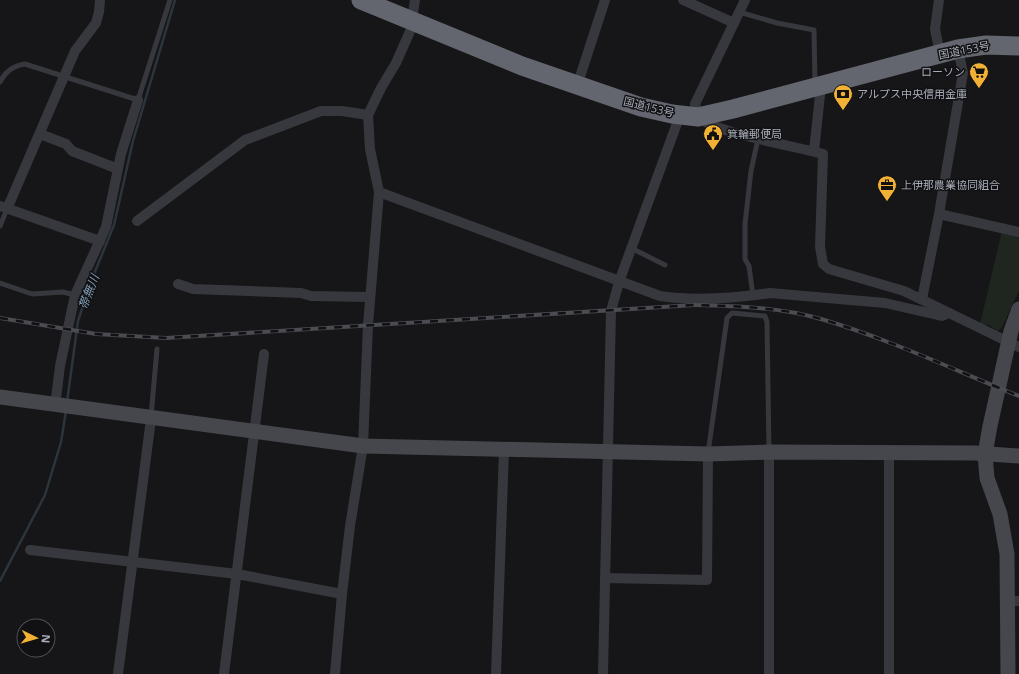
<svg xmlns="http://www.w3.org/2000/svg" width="1019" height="674" viewBox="0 0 1019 674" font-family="'Open Sans','Noto Sans JP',sans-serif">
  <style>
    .green { fill: #1e261f }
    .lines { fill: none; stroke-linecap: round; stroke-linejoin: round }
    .stream { stroke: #2c353c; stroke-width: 2.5 }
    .lane { stroke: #37383d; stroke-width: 5 }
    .street { stroke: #37383d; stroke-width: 10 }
    .secondary { stroke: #45474d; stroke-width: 15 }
    .highway { stroke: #63666e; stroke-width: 19 }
    .rail-casing { stroke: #4a4c52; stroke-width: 4 }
    .rail { stroke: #111113; stroke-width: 2.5; stroke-dasharray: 8; stroke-linecap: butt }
    .labels { text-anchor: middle; stroke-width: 3; stroke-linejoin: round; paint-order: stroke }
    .street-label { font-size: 11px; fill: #a8adb8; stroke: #111113 }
    .poi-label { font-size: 11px; fill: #a8adb8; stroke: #111113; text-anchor: start }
    .water-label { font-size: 12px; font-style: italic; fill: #7f9bb3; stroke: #111113 }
  </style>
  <rect width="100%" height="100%" fill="#161618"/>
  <path class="green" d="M1002,231L1019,235V291L1002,327L998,331L987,324L986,328L980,324Z"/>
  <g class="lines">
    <g class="stream">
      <path d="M67,402L78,321L92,279L114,225L133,141L175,0"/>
      <path d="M0,581L45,495L61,442L66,411"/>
    </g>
    <g class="lane">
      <path d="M739,12L777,23L814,30L815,84"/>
      <path d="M0,82C6,71 13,66 25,64L138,100L170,0"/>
      <path d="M0,226L7,209"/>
      <path d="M631,248L665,265"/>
      <path d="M0,283L32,294L63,292L75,295"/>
      <path d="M753,296L749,266L745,259V224L751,171L758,139"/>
      <path d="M151,416L157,349"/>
      <path d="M708,453L727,318L732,313L765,316L767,322L769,451"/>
    </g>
    <g class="street">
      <path d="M683,0L734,23"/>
      <path d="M745,0L695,104C696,108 697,113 698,116C708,132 801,147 823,154L820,247L823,264L829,269L904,291L1019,347"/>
      <path d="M939,0L935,29L940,54"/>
      <path d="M577,86L605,0"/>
      <path d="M40,134L66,144L72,151L118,169"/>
      <path d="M814,151L821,86"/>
      <path d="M379,192L660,296C694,301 736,298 770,293L885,303L942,316L949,313"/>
      <path d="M0,206L100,241"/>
      <path d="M7,209L75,51L96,23L99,12L100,0"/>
      <path d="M939,214L1019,232"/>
      <path d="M137,221L245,140L321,111H342L368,115"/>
      <path d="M178,284L193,289L301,293L311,296L370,297"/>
      <path d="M922,299L939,214L963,73L958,49"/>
      <path d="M55,406L60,366L75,295L106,227L121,154L138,100"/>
      <path d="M769,452V674"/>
      <path d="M30,550L237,574L342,594"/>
      <path d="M605,578L707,580L708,454"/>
      <path d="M1008,601H1019"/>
      <path d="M118,674L151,419"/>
      <path d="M224,674L264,354"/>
      <path d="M335,674L342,594L350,526L363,446L368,325L379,192L370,149L368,115L381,88L396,63L411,29L414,22L413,13L415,0"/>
      <path d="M496,674L504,449"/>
      <path d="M603,674L611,311L619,282L680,115"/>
      <path d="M889,674V453"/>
    </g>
    <g class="secondary">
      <path d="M0,397L363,446L708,454L769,452L975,453L1019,456"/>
      <path d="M1008,674L1007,554L1000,514L987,478L985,454L990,426L1011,331L1019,309"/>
    </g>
    <path class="highway" d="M361,0L522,66L641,107L672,114L698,117L733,109L958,49L986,45L1019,46"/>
    <defs>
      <path id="rail" d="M0,318L96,334L166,338L694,305C736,306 779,307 821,319C889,339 954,370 1019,396"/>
    </defs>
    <use href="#rail" class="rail-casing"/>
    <use href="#rail" class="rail"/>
  </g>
  <defs>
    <symbol id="supermarket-pin" viewBox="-11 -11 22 30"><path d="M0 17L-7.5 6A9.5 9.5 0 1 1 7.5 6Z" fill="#f2b134" stroke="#111113"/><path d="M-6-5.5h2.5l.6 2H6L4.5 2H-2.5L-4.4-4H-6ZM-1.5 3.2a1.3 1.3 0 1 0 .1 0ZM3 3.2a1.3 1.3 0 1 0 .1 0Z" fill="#111"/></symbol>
    <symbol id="bank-pin" viewBox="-11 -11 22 30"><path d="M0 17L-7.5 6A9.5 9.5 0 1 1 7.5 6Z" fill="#f2b134" stroke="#111113"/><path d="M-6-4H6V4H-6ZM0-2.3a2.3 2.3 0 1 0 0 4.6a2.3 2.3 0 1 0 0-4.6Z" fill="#111"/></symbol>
    <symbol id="civic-pin" viewBox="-11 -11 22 30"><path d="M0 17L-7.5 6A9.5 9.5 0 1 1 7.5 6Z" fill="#f2b134" stroke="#111113"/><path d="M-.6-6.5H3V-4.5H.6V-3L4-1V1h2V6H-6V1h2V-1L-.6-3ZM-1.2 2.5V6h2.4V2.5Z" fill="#111"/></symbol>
    <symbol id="office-pin" viewBox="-11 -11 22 30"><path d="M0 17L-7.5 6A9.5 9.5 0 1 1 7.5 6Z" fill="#f2b134" stroke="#111113"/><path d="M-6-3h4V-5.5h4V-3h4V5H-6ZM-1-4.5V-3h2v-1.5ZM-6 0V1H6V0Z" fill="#111"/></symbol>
  </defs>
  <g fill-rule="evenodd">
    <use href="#supermarket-pin" x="968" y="61" width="22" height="30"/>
    <use href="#bank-pin" x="832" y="83" width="22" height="30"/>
    <use href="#civic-pin" x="702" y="123" width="22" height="30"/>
    <use href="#office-pin" x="876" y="174" width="22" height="30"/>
  </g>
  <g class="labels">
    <g class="street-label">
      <text transform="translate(964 50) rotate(-11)" y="4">国道153号</text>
      <text transform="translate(649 107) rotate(14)" y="4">国道153号</text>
    </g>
    <g class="poi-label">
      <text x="965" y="76" text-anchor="end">ローソン</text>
      <text x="857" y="98">アルプス中央信用金庫</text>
      <text x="727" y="138">箕輪郵便局</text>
      <text x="901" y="189">上伊那農業協同組合</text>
    </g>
    <g class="water-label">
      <text transform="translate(89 292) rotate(-69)" y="4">帯無川</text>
    </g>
  </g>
  <g transform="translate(36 638) rotate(95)"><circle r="19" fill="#111113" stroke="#4d4f55"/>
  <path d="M0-3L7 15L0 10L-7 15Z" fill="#f2b134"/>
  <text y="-6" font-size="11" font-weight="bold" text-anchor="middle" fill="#a8adb8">N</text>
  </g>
</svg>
